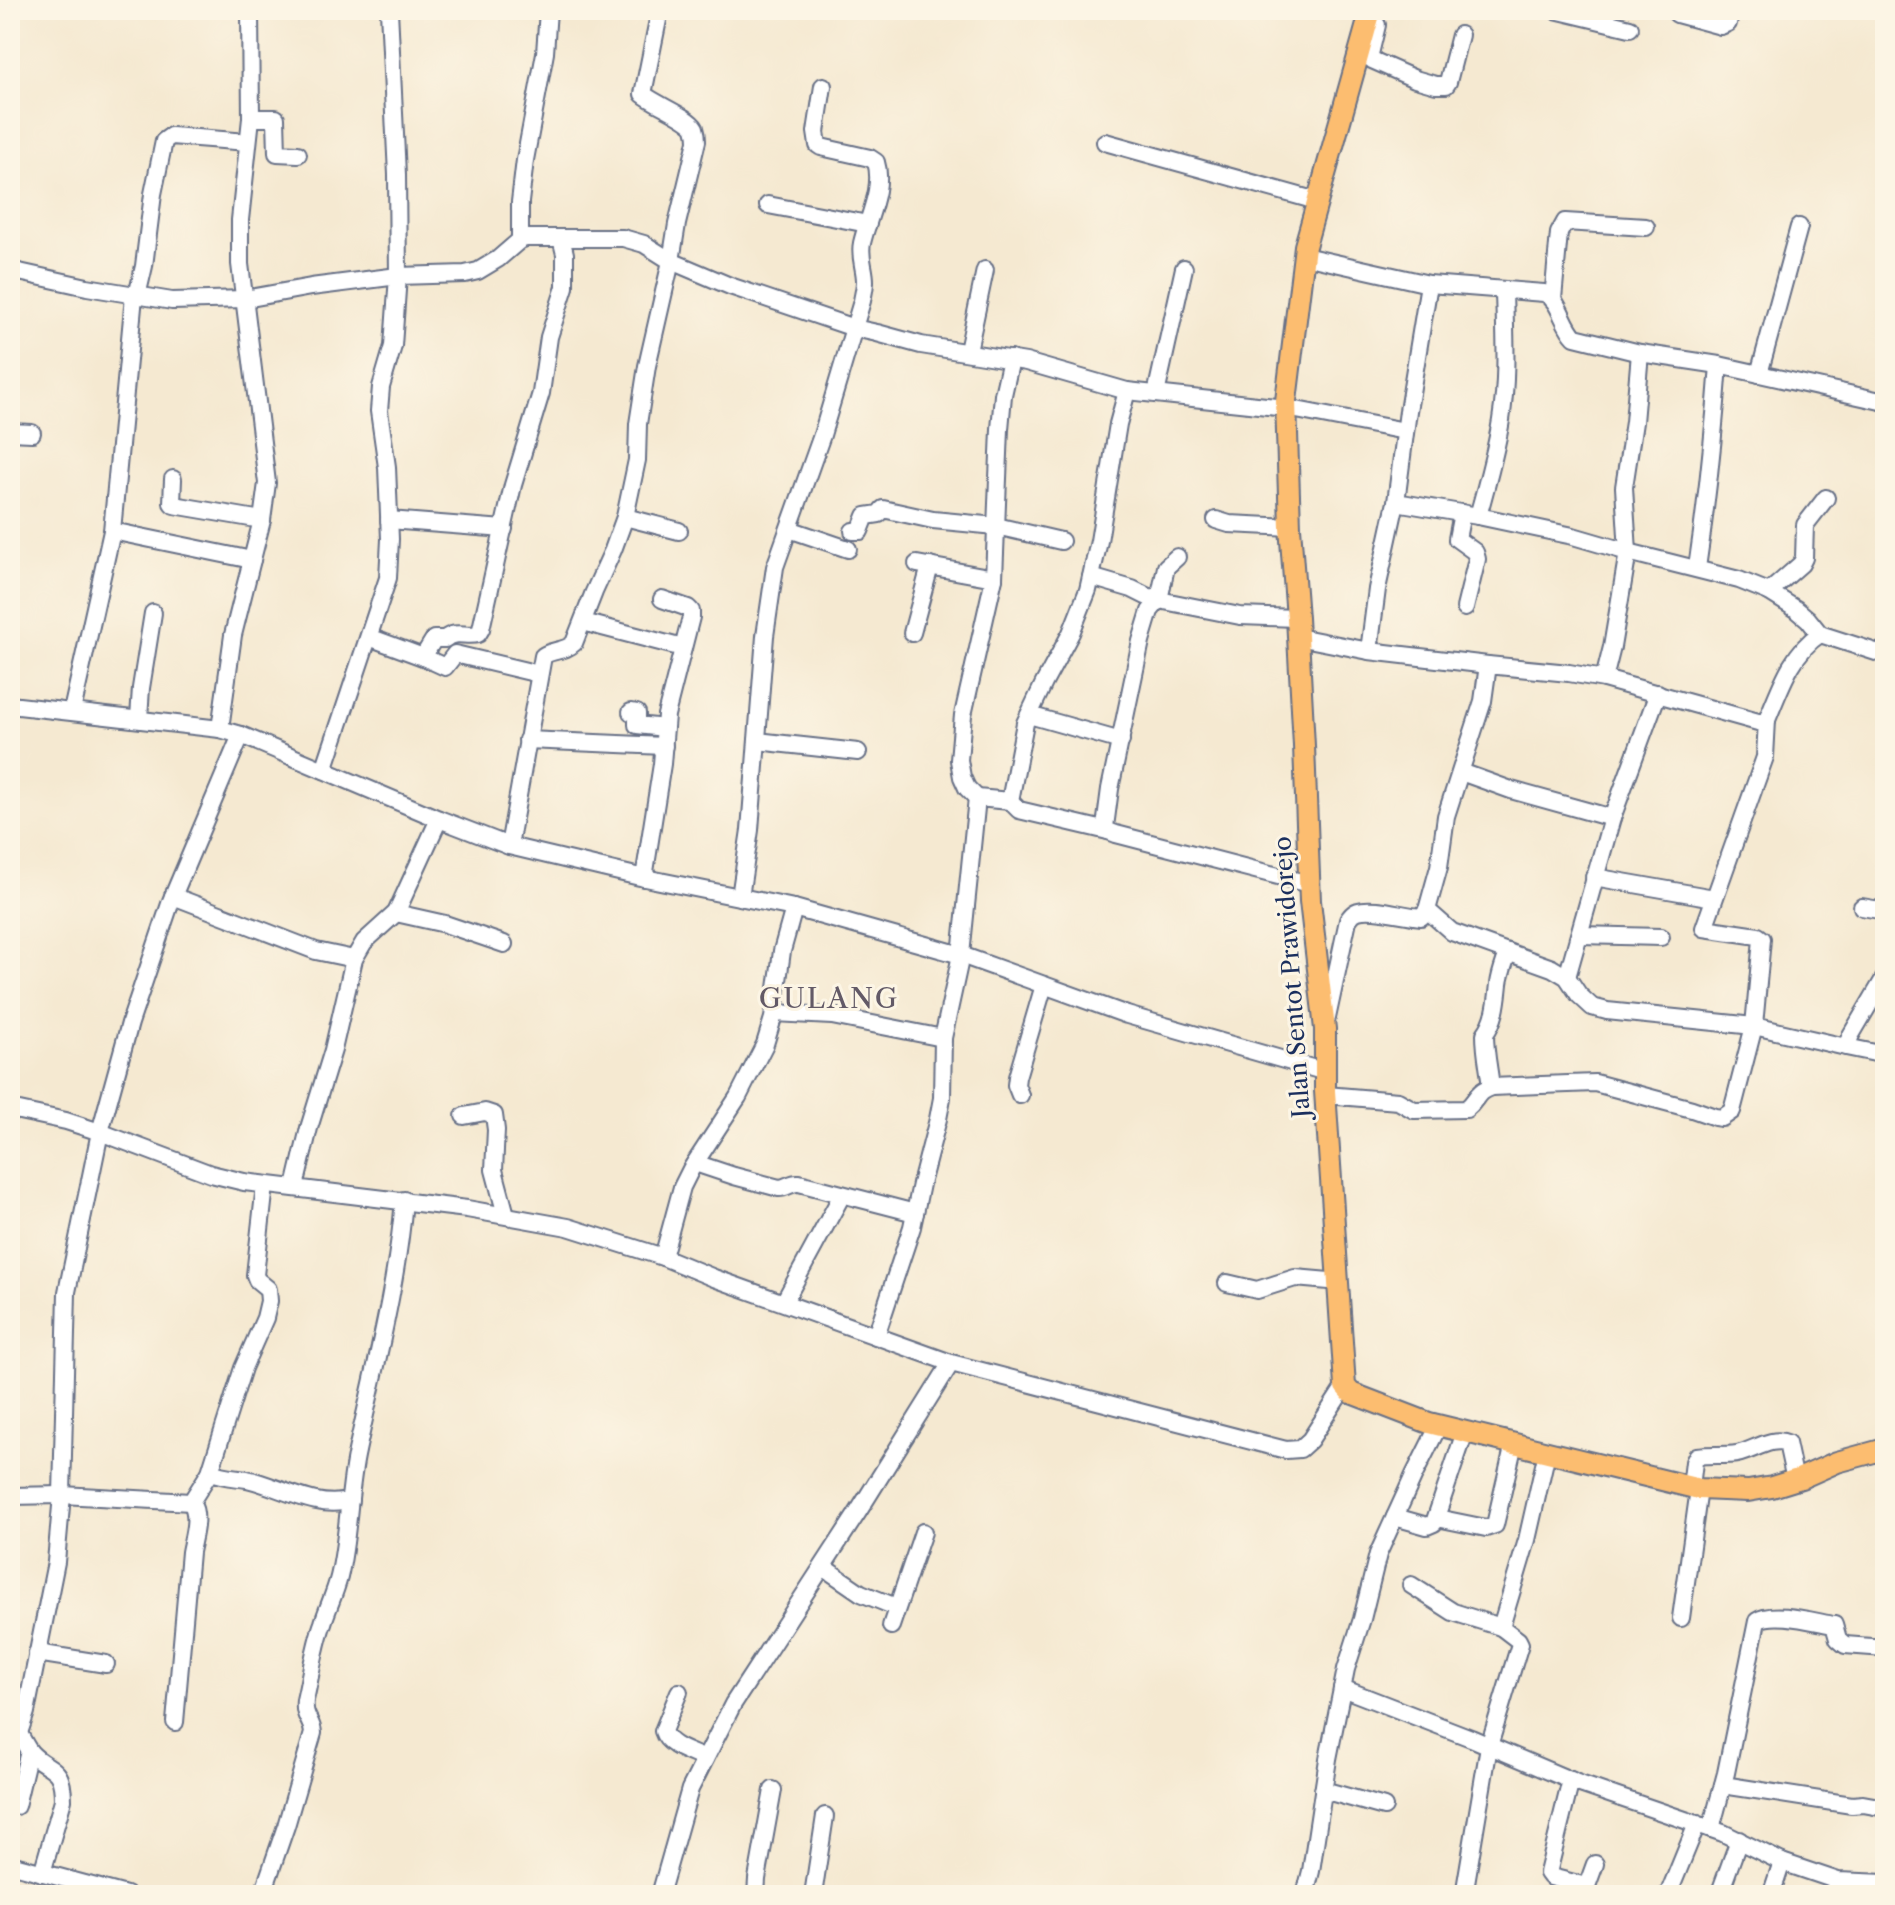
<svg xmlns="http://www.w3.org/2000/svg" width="1895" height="1905" viewBox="0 0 1895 1905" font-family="'Libre Caslon Text',serif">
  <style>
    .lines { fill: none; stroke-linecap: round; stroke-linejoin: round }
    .minor-casing { stroke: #677086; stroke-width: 20 }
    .major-casing { stroke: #677086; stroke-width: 24 }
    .minor { stroke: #fff; stroke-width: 16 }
    .major { stroke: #fcbd6f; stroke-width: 20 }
    .labels { text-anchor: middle; stroke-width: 6; stroke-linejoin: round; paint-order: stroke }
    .street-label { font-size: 24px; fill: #1b2f5e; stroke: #fcf5e5 }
    .quarter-label { font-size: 28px; letter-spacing: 2px; fill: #635a67; stroke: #fcf5e5 }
  </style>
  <rect width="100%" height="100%" fill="#fcf5e5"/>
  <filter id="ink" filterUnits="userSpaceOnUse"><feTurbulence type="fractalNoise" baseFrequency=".0125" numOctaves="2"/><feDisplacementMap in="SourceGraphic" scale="16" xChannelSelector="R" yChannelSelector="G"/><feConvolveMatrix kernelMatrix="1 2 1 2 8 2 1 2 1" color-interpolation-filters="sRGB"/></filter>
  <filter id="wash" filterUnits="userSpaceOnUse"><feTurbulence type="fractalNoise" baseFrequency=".006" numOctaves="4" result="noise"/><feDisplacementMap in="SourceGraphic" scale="32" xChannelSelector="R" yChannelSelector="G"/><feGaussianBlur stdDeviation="1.8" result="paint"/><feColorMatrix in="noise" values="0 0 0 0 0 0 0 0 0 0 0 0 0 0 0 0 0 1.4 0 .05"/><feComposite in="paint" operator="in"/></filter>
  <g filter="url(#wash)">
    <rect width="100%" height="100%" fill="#f5e9d1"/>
  </g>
  <g filter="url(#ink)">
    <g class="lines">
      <defs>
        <g id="minor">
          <path d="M1555,10L1630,28"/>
          <path d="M1674,10L1677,14L1721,26L1728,23L1731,10"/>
          <path d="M1370,16L1377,25L1370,54L1372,60L1415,79L1436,85H1446L1448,82L1460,35"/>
          <path d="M251,118H276L277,153L298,154"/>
          <path d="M1105,142L1317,201"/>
          <path d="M768,205L868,224"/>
          <path d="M520,240V202L525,160L545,53L548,10"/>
          <path d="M1304,256L1429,284L1544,293C1560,299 1562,324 1575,337L1640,353L1719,365L1885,402"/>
          <path d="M10,270L87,287L172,301L245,299L311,287L398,276L465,274L478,271L498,259L520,240L526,238H623L644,244L671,261L730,286L854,328L877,333L921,345L1026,362L1127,391L1286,408L1405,431"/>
          <path d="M1429,284L1408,411L1396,502L1478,516L1573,536L1628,552L1739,580L1769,592L1796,609L1808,619L1820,634"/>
          <path d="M137,296L144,266L153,194L164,141L171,136L248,142"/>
          <path d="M1553,299L1559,233L1565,222L1646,227"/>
          <path d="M968,351L985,270"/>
          <path d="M1759,374L1799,227"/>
          <path d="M1156,394L1184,268"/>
          <path d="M10,432L32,433"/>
          <path d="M173,479L172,503L174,505L262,520"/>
          <path d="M1462,513L1457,539L1475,552L1477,559L1465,608"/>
          <path d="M1478,516C1487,484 1496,452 1501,420C1508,377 1505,333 1504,291"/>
          <path d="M625,517L679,531"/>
          <path d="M389,520L504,529"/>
          <path d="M1216,520L1229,524L1290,527"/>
          <path d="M789,529L848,549"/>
          <path d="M112,531L252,560"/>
          <path d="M853,531H860L866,516L879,514L883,509L933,520L996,526L1061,541"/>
          <path d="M917,564L994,578"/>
          <path d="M1697,568C1707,501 1714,433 1719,365"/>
          <path d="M1091,577L1132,589L1146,596L1159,600L1166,567L1177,557"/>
          <path d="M1769,592L1801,564L1804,558L1805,525L1826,498"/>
          <path d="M1297,618L1240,616L1159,600L1150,611L1141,641L1110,789L1105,827L1108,831L1116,834L1309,884"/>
          <path d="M583,622L683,648"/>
          <path d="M912,633L930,566"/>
          <path d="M369,637L423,657L434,639H445C455,630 465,637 478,634L481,629L513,485L541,393L549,337L565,287V254L561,238"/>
          <path d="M1298,637L1369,651L1488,665"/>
          <path d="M1369,651L1377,589L1396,502"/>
          <path d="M423,657L445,667L455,654L539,674"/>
          <path d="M1604,679L1612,647L1628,552L1624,487L1634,422L1640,353"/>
          <path d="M10,705L220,729L241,735L439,819L509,846L640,877L794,908L961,955L1127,1015L1326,1072"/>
          <path d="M72,711L112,531L134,296"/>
          <path d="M631,712L637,713V725L665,728"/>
          <path d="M1029,715L1121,741"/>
          <path d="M139,718L141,688L153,613"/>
          <path d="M220,729L233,635L262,520L267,483L240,264V220L251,118L250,10"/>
          <path d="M527,740L664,746"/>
          <path d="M757,741L858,752"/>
          <path d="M324,770L388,578L390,539L387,467L379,411L381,387L393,346L398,276L397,175L389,10"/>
          <path d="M1461,772L1511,790L1612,818"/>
          <path d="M977,798L967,788L962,777L959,760L963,715L994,578L1000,429L1003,395L1011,359"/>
          <path d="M1010,801L1019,810L1108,831"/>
          <path d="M509,846L543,656C553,649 565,652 574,643L594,592L613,550L625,517L637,460L638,424L647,366L671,261L677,224L697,141C697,138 696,131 695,128C689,117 655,104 643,94L660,10"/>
          <path d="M1594,877L1714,898"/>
          <path d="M644,878L662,764L666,715L691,617V611L688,608L662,599"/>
          <path d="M173,896L316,951L354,959"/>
          <path d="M740,897L750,830L765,636L775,567L822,435L862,301C863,295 865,288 865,281C865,268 859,257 862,243C868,217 884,188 876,162L870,158L821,147L818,145L816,132L823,86"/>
          <path d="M1862,907L1885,911"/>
          <path d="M1427,910L1452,932L1552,968L1567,977L1579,995L1592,1007L1607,1011L1754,1026L1846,1047L1851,1035L1885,977"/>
          <path d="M396,913L445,924L504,944"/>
          <path d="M1580,935L1661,937"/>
          <path d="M1567,977L1612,818L1658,693"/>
          <path d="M774,1013L832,1016L943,1038"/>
          <path d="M1327,1018L1348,920C1352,915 1352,913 1358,911C1373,906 1404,916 1421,917L1427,910L1439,867L1446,816L1483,701L1488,665L1569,673L1604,679L1758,722H1764L1767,720C1780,689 1791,653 1820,634L1885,655"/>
          <path d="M1846,1047L1885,1055"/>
          <path d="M1491,1087C1489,1069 1485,1053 1485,1034C1496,1019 1497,1002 1499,984C1500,974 1505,962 1508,952"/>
          <path d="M1020,1095L1016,1085L1017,1077L1044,985"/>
          <path d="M1326,1095L1398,1101L1414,1110L1466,1109C1478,1100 1475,1092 1491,1087L1595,1083L1692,1109L1715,1117L1722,1118L1732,1111L1754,1026L1762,939L1758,936L1704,928L1765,757L1767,720"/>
          <path d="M10,1109L66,1121L100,1132L130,1023L171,901L241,735"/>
          <path d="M464,1116L485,1112L494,1115L496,1130L494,1170L506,1215"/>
          <path d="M695,1163L734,1176L779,1188C787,1188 791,1182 799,1183L915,1213"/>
          <path d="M295,1187L309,1128L333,1050L354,959L364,942L396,913L439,819"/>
          <path d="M663,1257L682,1187L691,1169L738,1097L765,1044L773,1018L782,951L794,908"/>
          <path d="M1227,1283L1257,1290L1295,1278L1329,1281L1338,1283"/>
          <path d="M784,1302L842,1195"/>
          <path d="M876,1336L912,1227L921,1184L938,1119L942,1098L943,1038L961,955L977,798L1010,801L1025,723L1044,683L1071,633L1088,590L1099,541L1118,424L1127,391"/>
          <path d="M210,1472C224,1477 234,1477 247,1479C278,1486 319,1511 350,1500"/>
          <path d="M1691,1487L1694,1462L1697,1456C1710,1454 1724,1456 1737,1454C1753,1451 1772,1436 1787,1443L1795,1480"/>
          <path d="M10,1496L62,1495L191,1502L210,1472L243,1368L265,1318L269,1301L268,1289L257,1280L255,1275L265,1185"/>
          <path d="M1395,1517L1427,1526L1434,1523L1465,1432"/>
          <path d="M1437,1518L1486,1528L1495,1525L1514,1443"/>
          <path d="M823,1567L861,1593L896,1607"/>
          <path d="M1411,1585L1453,1612L1501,1627"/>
          <path d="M1681,1618L1699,1489"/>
          <path d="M891,1626L923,1532"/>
          <path d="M37,1653L106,1664"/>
          <path d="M1342,1688L1471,1738L1577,1783L1723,1833L1782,1862L1838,1881L1885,1883"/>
          <path d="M679,1692L663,1731C668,1747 691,1752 705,1759"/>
          <path d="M175,1722L190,1552C193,1536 200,1516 191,1502"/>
          <path d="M19,1734C23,1740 26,1747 30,1752C48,1772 63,1763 63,1800L42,1873"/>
          <path d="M10,1740L17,1739L26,1712L56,1562L62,1495L67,1292L100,1132L211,1174L244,1182L467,1209L568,1227L663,1257L714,1278L951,1363L1286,1450L1300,1449L1310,1440L1345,1386"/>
          <path d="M1571,1780L1548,1873L1551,1877L1582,1885"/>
          <path d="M1723,1785L1852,1805L1863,1804L1885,1808"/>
          <path d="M1323,1790L1384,1807"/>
          <path d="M16,1806L29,1751"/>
          <path d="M1711,1829L1726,1773L1757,1621C1773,1610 1815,1622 1834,1625L1838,1639L1845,1645L1885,1648"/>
          <path d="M10,1864L126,1895"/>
          <path d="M264,1890L286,1826L313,1733C312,1719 303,1718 305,1700C311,1675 314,1647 323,1623C328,1607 335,1593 339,1577C349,1535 348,1492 357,1451C375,1367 397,1285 404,1200"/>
          <path d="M1580,1890L1582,1885L1587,1886L1595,1864"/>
          <path d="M262,1895L264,1890L284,1895"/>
          <path d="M660,1895L690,1789L733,1704L858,1512L951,1363"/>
          <path d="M756,1895L757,1879L773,1790"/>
          <path d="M813,1895L825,1816"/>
          <path d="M1305,1895L1311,1871L1328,1759L1346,1669L1362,1619L1378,1554L1415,1473L1439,1425"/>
          <path d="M1464,1895L1489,1746L1520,1644L1518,1640L1501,1627L1527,1540L1547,1452"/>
          <path d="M1668,1895L1697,1824"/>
          <path d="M1719,1895L1739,1840"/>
          <path d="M1771,1895L1782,1862"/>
        </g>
        <path id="major" d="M1371,10L1305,246L1286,401L1290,527L1297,618L1304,746L1310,901L1325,1029V1091L1345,1386L1351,1393L1429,1423L1699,1489L1748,1491L1772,1487L1801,1478L1837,1462L1885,1449"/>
      </defs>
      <use href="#minor" class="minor-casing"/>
      <use href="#major" class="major-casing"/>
      <use href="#minor" class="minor"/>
      <use href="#major" class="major"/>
    </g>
  </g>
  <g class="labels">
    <g class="street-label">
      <text transform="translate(1292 977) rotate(-94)" y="8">Jalan Sentot Prawidorejo</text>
    </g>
    <g class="quarter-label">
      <text x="829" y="1008">GULANG</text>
    </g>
  </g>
  <rect width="1895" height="1905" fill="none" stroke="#fcf5e5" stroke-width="40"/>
</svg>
